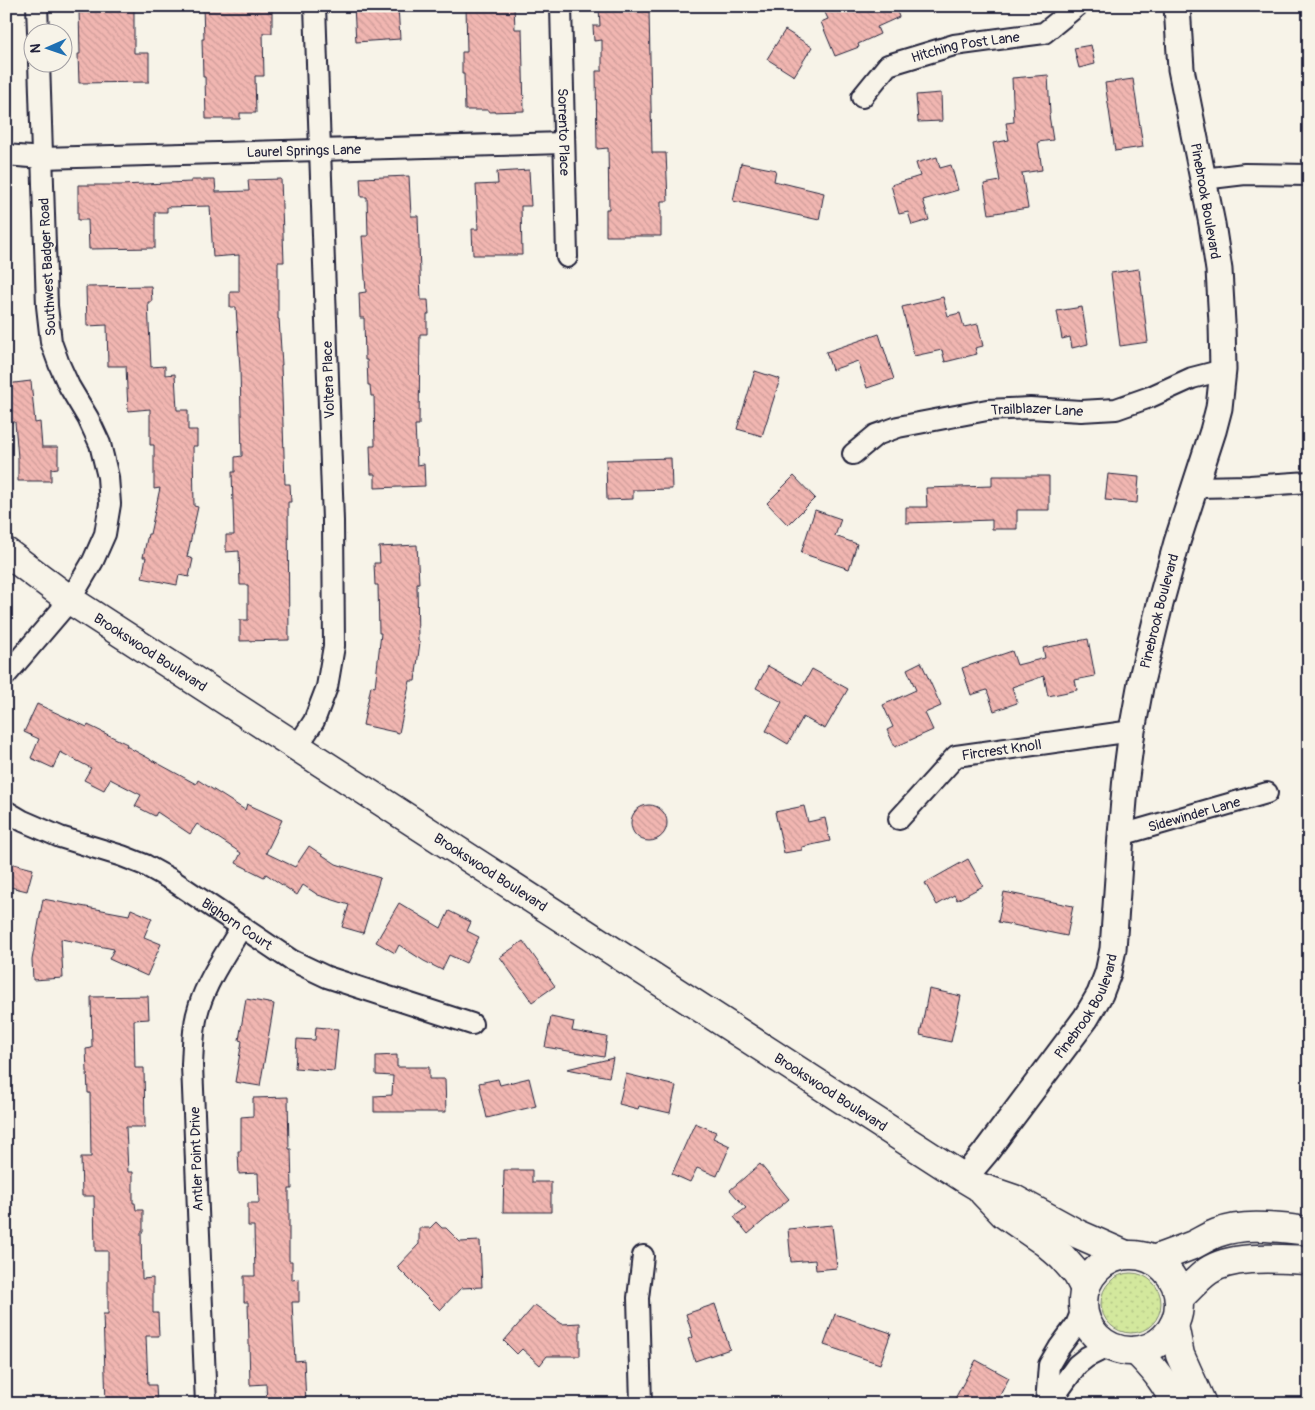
<svg xmlns="http://www.w3.org/2000/svg" width="1315" height="1410" viewBox="0 0 1315 1410" font-family="Pangolin,sans-serif">
  <style>
    .grass { fill: url(#grass-dots); stroke: #7a856c }
    .building { fill: url(#building-back-hatch); stroke: #22223b }
    .lines { fill: none; stroke-linecap: round; stroke-linejoin: round }
    .minor-casing { stroke: #22223b; stroke-width: 24 }
    .tertiary-casing { stroke: #22223b; stroke-width: 29 }
    .secondary-casing { stroke: #22223b; stroke-width: 31 }
    .minor { stroke: #f7f3e8; stroke-width: 20 }
    .tertiary { stroke: #f7f3e8; stroke-width: 25 }
    .secondary { stroke: #f7f3e8; stroke-width: 28 }
    .labels { text-anchor: middle; stroke-width: 4; stroke-linejoin: round; paint-order: stroke }
    .street-label { font-size: 14px; fill: #22223b; stroke: #f7f3e8 }
  </style>
  <defs>
    <pattern id="grass-dots" width="8" height="8" patternUnits="userSpaceOnUse" patternTransform="scale(1.25)"><rect width="8" height="8" fill="#d3e89d"/><path d="M2 2h.1M6 6h.1" fill="none" stroke="#b5c788" stroke-width="1.8" stroke-linecap="round"/></pattern>
    <pattern id="building-back-hatch" width="6" height="6" patternUnits="userSpaceOnUse" patternTransform="scale(1.25)"><rect width="6" height="6" fill="#f1b6b1"/><path d="M-1 5l2 2M0 0l6 6M5-1l2 2" fill="none" stroke="#ce9c99"/></pattern>
  </defs>
  <rect width="100%" height="100%" fill="#f7f3e8"/>
  <filter id="ink" filterUnits="userSpaceOnUse"><feTurbulence type="fractalNoise" baseFrequency=".02" numOctaves="2"/><feDisplacementMap in="SourceGraphic" scale="10" xChannelSelector="R" yChannelSelector="G"/><feConvolveMatrix kernelMatrix="1 2 1 2 8 2 1 2 1" color-interpolation-filters="sRGB"/></filter>
  <g filter="url(#ink)">
    <circle class="grass" cx="1131" cy="1303" r="30"/>
    <g class="building">
      <path d="M203,6H272V33H263L264,76H255L256,113H240V119H206L205,77H203L202,39H204Z"/>
      <path d="M354,6H398L400,39L356,42Z"/>
      <path d="M466,6H514L515,29H522L524,111L489,112V110H465L464,74H462V52H467Z"/>
      <path d="M624,6L625,12L649,11L652,153H666L668,201H661V236H606V209H609L608,148L597,149L596,71H602V40L594,41L593,26H600L599,7Z"/>
      <path d="M822,6H895L899,17L877,27L880,34L858,44L859,47L835,56L821,22L828,19Z"/>
      <path d="M134,9V53H149V82L79,83L78,54H80L79,10Z"/>
      <path d="M785,30L812,47L794,76L767,59Z"/>
      <path d="M1091,45L1095,64L1079,68L1074,48Z"/>
      <path d="M1048,75L1050,114L1049,115L1053,140L1038,142L1042,170L1022,173L1028,208L989,214L984,184L1000,181L993,143L1009,140L1006,123L1014,122L1012,78Z"/>
      <path d="M1133,79L1143,147L1115,151L1105,83Z"/>
      <path d="M941,93L942,121L918,122L916,95Z"/>
      <path d="M937,157L940,168L951,165L958,190L923,200L929,220L912,225L908,212L899,214L891,185L920,176L916,163Z"/>
      <path d="M741,163L776,170L774,181L824,193L819,220L733,201Z"/>
      <path d="M529,170L531,206H521L522,255H473L472,229H478L476,185L498,184L497,172Z"/>
      <path d="M409,176L411,216H418L421,300H428L429,314H427V334H420L419,425H415L417,465L424,464L425,486L375,488V474H371L370,446H375L374,396H371L370,385H368L367,360H365L364,318H360L359,293L366,292L362,236H368L367,197H361L360,178Z"/>
      <path d="M281,179L284,262H278V319H279L282,365H281L285,484H290L291,502H288L289,640L240,641V620H248V585H240L239,551L226,552V535H234L232,472H235V457L242,456L240,369L236,307H230V292H239V255L213,257L210,206L167,207V212H155V248L89,249L88,220H78V185H121L191,182V180H215L216,192L249,191L248,180Z"/>
      <path d="M1139,269L1148,342L1120,346L1111,273Z"/>
      <path d="M151,286L152,302H148L151,367L165,366V375L175,374L177,410H188V430H197V446H193L194,506L198,507L187,557L193,559L189,577L179,575L177,585L142,578L146,557H143L148,534H150L160,488L154,489V445H150V409L128,411L126,366H108L107,325L87,326L86,287Z"/>
      <path d="M943,297L948,316L960,313L964,327L978,324L983,346L975,348L977,354L945,362L942,350L914,356L902,307Z"/>
      <path d="M1082,307L1088,344L1072,348L1070,337L1062,339L1057,311Z"/>
      <path d="M879,334L894,379L867,388L858,361L832,370L826,352Z"/>
      <path d="M755,371L780,379L762,436L737,429Z"/>
      <path d="M31,381L35,423L40,422L42,447H58V468L51,469V481H18V458L15,422H6V384Z"/>
      <path d="M671,458L672,489L633,490V499L607,500L606,460Z"/>
      <path d="M1108,474L1139,477L1137,503L1105,500Z"/>
      <path d="M794,476L815,498L788,525L767,503Z"/>
      <path d="M992,476H1049V510H1017V529H992V520L906,523V507H927L926,488L992,486Z"/>
      <path d="M815,510L841,519L835,536L857,544L849,569L801,553Z"/>
      <path d="M417,545L419,583H417L418,641L420,642L415,681H410L399,733L363,725L371,686L375,687L381,633H379L378,585H375L374,563H380L379,547Z"/>
      <path d="M1088,639L1095,676L1075,680L1077,690L1048,696L1044,676L1012,687L1017,703L994,711L987,690L971,695L962,668L1012,651L1017,665L1045,658L1043,648Z"/>
      <path d="M921,662L941,706L925,713L933,730L895,747L887,730L893,727L883,705L916,690L907,669Z"/>
      <path d="M768,666L803,685L812,669L848,689L825,729L803,717L788,744L766,731L782,702L756,688Z"/>
      <path d="M37,704L87,727L88,725L127,744L126,746L196,784L198,780L245,810L247,804L282,820L266,853L295,867L309,846L336,864L380,878L363,933L342,927L349,905L318,895L303,885L297,895L266,874L264,877L236,863L241,853L197,824L190,834L157,812L155,816L135,806L141,795L110,779L104,790L84,780L91,768L60,752L53,768L31,758L39,739L24,732Z"/>
      <circle cx="649" cy="823" r="18"/>
      <path d="M804,806L808,822L825,818L830,841L802,847V850L784,853L775,812Z"/>
      <path d="M968,859L983,886L957,900L954,895L937,905L925,883Z"/>
      <path d="M6,862L33,869L27,891L6,886Z"/>
      <path d="M1004,892L1073,906L1067,936L998,922Z"/>
      <path d="M43,899L129,915L131,909L152,918L144,937L161,944L147,976L109,959L114,949L61,939L63,978L33,980L32,960Z"/>
      <path d="M399,903L441,928L449,911L471,922L467,931L479,937L466,963L449,955L442,970L424,961L399,945L395,953L376,942Z"/>
      <path d="M523,941L555,986L532,1002L500,957Z"/>
      <path d="M929,989L961,996L951,1042L920,1035Z"/>
      <path d="M148,996L149,1019L134,1020L135,1068H144L145,1127H126L128,1172H133V1203H135L136,1210H143V1232H141L142,1279L153,1278V1313H158L159,1336H146L148,1385H156L157,1404H106L103,1314H108V1251H95L94,1196H82L81,1157H91L90,1093H88L86,1049L92,1048L91,997Z"/>
      <path d="M246,999L274,1004L260,1086L235,1082L242,1041L239,1040Z"/>
      <path d="M551,1017L574,1022L572,1031L607,1037L604,1057L545,1047Z"/>
      <path d="M316,1027L338,1029L334,1071L295,1068L297,1039L315,1040Z"/>
      <path d="M397,1055V1067H429V1079H445L446,1112H374V1096L392,1095L393,1076L376,1075V1056Z"/>
      <path d="M613,1058L609,1077L567,1069Z"/>
      <path d="M626,1074L676,1086L670,1113L639,1106L638,1109L619,1104Z"/>
      <path d="M529,1078L536,1106L487,1118L479,1083L498,1079L500,1085Z"/>
      <path d="M288,1097L289,1149H291L292,1189H289V1261H292V1280L299,1279V1302H292L295,1361L304,1360L306,1404H267L266,1384L250,1385L248,1302H244V1276H255L254,1226H248V1203H259L258,1173L239,1174L238,1151H241V1117L253,1116V1098Z"/>
      <path d="M695,1123L716,1132L713,1138L730,1146L717,1176L697,1168L690,1182L672,1174Z"/>
      <path d="M760,1164L789,1199L748,1234L734,1217L746,1208L730,1190Z"/>
      <path d="M504,1170H532V1182H551V1212H503Z"/>
      <path d="M436,1222L442,1228H446L460,1242L480,1241L482,1287L461,1288L440,1310L397,1267L419,1244V1228H430Z"/>
      <path d="M832,1225L837,1268L816,1270L815,1260L791,1262L788,1229Z"/>
      <path d="M715,1304L730,1349L695,1361L688,1339L693,1337L686,1314Z"/>
      <path d="M535,1305L562,1324L580,1323V1356H547L540,1365L522,1349L517,1354L504,1341Z"/>
      <path d="M835,1314L891,1333L880,1364L824,1345Z"/>
      <path d="M976,1360L1009,1378L997,1401L987,1396L983,1404H952Z"/>
    </g>
    <g class="lines">
      <defs>
        <g id="minor">
          <path d="M37,6L38,32"/>
          <path id="s1" d="M561,6L567,257"/>
          <path id="s2" d="M862,97L888,65L954,45L1044,33L1077,6"/>
          <path id="s3" d="M6,155L42,158L564,143"/>
          <path d="M1203,179L1245,174L1309,175"/>
          <path id="s4" d="M853,454L876,435L898,427L987,410L1030,408L1081,411L1116,409L1150,397L1192,378L1223,370"/>
          <path d="M1195,487L1250,486L1309,482"/>
          <path d="M6,675L70,600L93,561L105,534L110,504L108,477L100,444L88,418L69,386L59,364L51,342L47,306L39,62"/>
          <path d="M297,747L314,721L327,687L334,646L333,521L315,6"/>
          <path id="s5" d="M6,811L23,821L60,837L122,856L145,865L172,880L291,960L327,977L472,1024"/>
          <path id="s6" d="M899,819L956,756L1132,731"/>
          <path id="s7" d="M1121,835L1267,793"/>
          <path d="M206,1404L192,1065C193,1046 193,1025 199,1007C208,978 227,952 242,926"/>
          <path d="M641,1404L638,1298L643,1256"/>
          <path d="M1046,1404L1049,1365L1059,1348L1076,1325L1083,1308"/>
          <path d="M1049,1404L1077,1365L1087,1357L1109,1346"/>
        </g>
        <g id="tertiary">
          <path id="s8" d="M964,1178L985,1153L1086,1018L1100,994L1108,973L1113,949L1121,835L1126,777L1132,731L1141,682L1160,604L1177,542L1213,431L1219,408L1223,370L1222,323L1219,270L1212,224L1181,69L1177,6"/>
        </g>
        <g id="secondary">
          <path id="s9" d="M6,552L70,600L964,1178L979,1187L1014,1199L1078,1234L1126,1255"/>
          <path d="M983,1192L1004,1214L1046,1243L1062,1257L1077,1274L1085,1289"/>
          <circle cx="1131" cy="1303" r="48"/>
          <path d="M1153,1260C1167,1255 1180,1250 1193,1245C1201,1241 1209,1236 1217,1233C1246,1222 1279,1228 1309,1231"/>
          <path d="M1179,1298C1189,1289 1198,1278 1208,1271C1233,1254 1280,1259 1309,1260"/>
          <path d="M1174,1325L1180,1355L1202,1404"/>
          <path d="M1136,1351C1155,1369 1164,1382 1176,1404"/>
        </g>
      </defs>
      <use href="#minor" class="minor-casing"/>
      <use href="#tertiary" class="tertiary-casing"/>
      <use href="#secondary" class="secondary-casing"/>
      <use href="#minor" class="minor"/>
      <use href="#tertiary" class="tertiary"/>
      <use href="#secondary" class="secondary"/>
    </g>
  </g>
  <g class="labels">
    <g class="street-label">
      <text dy="5" stroke="none"><textPath href="#s2" startOffset="121">Hitching Post Lane</textPath></text>
      <text dy="5" stroke="none"><textPath href="#s1" startOffset="126">Sorrento Place</textPath></text>
      <text dy="5" stroke="none"><textPath href="#s3" startOffset="298">Laurel Springs Lane</textPath></text>
      <text transform="translate(1206 201) rotate(80)" y="5">Pinebrook Boulevard</text>
      <text transform="translate(47 267) rotate(-93)" y="5">Southwest Badger Road</text>
      <text transform="translate(328 380) rotate(-92)" y="5">Voltera Place</text>
      <text dy="5" stroke="none"><textPath href="#s4" startOffset="194">Trailblazer Lane</textPath></text>
      <text dy="5" stroke="none"><textPath href="#s8" startOffset="618">Pinebrook Boulevard</textPath></text>
      <text dy="5" stroke="none"><textPath href="#s9" startOffset="176">Brookswood Boulevard</textPath></text>
      <text dy="5" stroke="none"><textPath href="#s6" startOffset="131">Fircrest Knoll</textPath></text>
      <text dy="5" stroke="none"><textPath href="#s7" startOffset="76">Sidewinder Lane</textPath></text>
      <text dy="5" stroke="none"><textPath href="#s9" startOffset="581">Brookswood Boulevard</textPath></text>
      <text dy="5" stroke="none"><textPath href="#s5" startOffset="259">Bighorn Court</textPath></text>
      <text dy="5" stroke="none"><textPath href="#s8" startOffset="212">Pinebrook Boulevard</textPath></text>
      <text dy="5" stroke="none"><textPath href="#s9" startOffset="986">Brookswood Boulevard</textPath></text>
      <text transform="translate(196 1159) rotate(-92)" y="5">Antler Point Drive</text>
    </g>
  </g>
  <rect width="1315" height="1410" fill="none" stroke="#f7f3e8" stroke-width="25"/>
  <rect x="12" y="12" width="1290" height="1385" fill="none" stroke="#22223b" stroke-width="2" filter="url(#ink)"/>
  <g transform="translate(48 48) rotate(268)"><circle r="24" fill="#f7f3e8" stroke="#a29fa3"/>
  <path d="M0-4L9 19L0 12L-9 19Z" fill="#1f6fb2"/>
  <text y="-8" font-size="14" font-weight="bold" text-anchor="middle" fill="#22223b">N</text>
  </g>
</svg>
